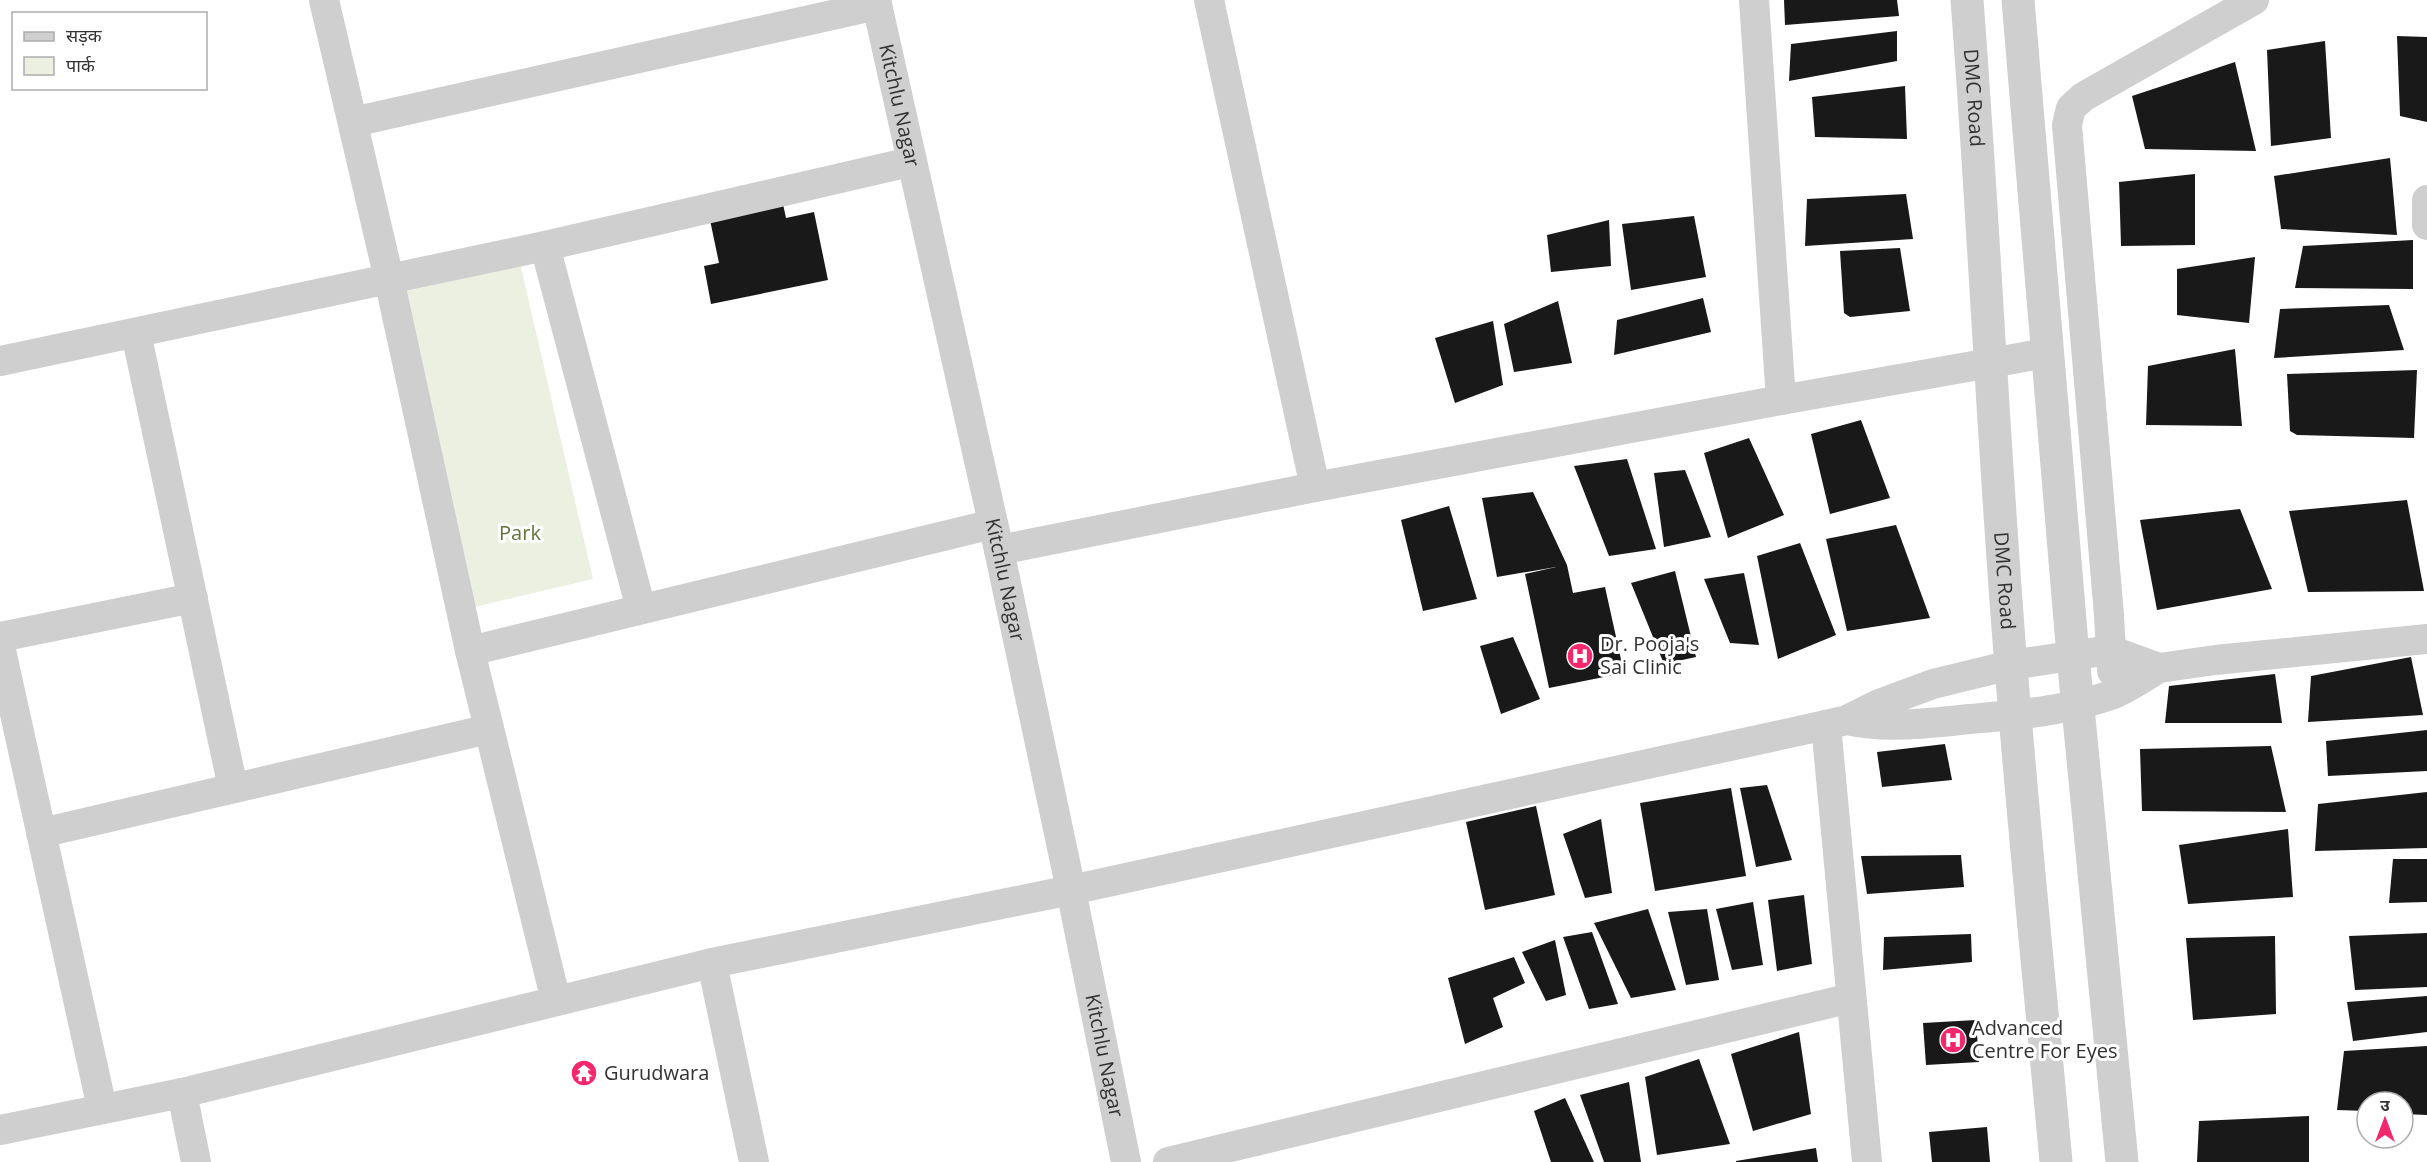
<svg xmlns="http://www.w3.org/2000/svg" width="2427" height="1162" viewBox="0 0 2427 1162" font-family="'Open Sans','Noto Sans Devanagari',sans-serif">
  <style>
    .green { fill: #ecf0e0 }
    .building { fill: #191919 }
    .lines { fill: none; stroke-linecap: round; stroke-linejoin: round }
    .minor { stroke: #cfcfcf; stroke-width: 30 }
    .tertiary { stroke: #cfcfcf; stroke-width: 33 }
    .labels { text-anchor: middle; stroke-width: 6; stroke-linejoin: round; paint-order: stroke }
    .street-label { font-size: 20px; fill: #323232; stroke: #fff }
    .park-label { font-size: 20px; fill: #64733a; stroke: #fff }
    .poi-label { font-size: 20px; fill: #323232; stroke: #fff; text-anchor: start }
  </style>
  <rect width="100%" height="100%" fill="#fff"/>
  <path class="green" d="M520,263L593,579L474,607L401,291Z"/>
  <g class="building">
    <path d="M1784,0H1897L1899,16L1785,25Z"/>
    <path d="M1897,31V61L1789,81L1791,44Z"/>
    <path d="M2397,36L2427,37V122L2400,116Z"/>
    <path d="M2325,41L2331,138L2271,146L2267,50Z"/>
    <path d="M2235,62L2256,151L2145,149L2132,96Z"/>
    <path d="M1905,86L1907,139L1815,137L1812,97Z"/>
    <path d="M2390,158L2397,235L2281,229L2274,176Z"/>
    <path d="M2195,174V245L2121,246L2119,182Z"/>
    <path d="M1906,194L1913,239L1805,246L1807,199Z"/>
    <path d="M783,204L786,218L814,212L828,280L711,304L704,266L719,263L710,220Z"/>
    <path d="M1694,216L1706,277L1631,290L1622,224Z"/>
    <path d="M1609,220L1611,266L1551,272L1547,235Z"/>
    <path d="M2413,240V289L2295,288L2303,246Z"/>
    <path d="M1900,248L1910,311L1850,317L1844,313L1840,251Z"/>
    <path d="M2255,257L2249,323L2177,315V269Z"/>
    <path d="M1703,298L1711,332L1614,355L1617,320Z"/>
    <path d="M1558,301L1572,363L1514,372L1504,324Z"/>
    <path d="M2389,305L2404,350L2274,358L2280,309Z"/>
    <path d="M1493,321L1503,385L1455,403L1435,338Z"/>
    <path d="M2235,349L2242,426L2146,425L2148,366Z"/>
    <path d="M2417,370L2414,438L2297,435L2290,431L2287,374Z"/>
    <path d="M1861,420L1890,498L1830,514L1811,434Z"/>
    <path d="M1749,438L1784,515L1728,538L1704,453Z"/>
    <path d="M1627,459L1656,549L1609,556L1574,466Z"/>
    <path d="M1685,470L1711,537L1664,547L1654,473Z"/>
    <path d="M1533,492L1567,565L1573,593L1605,587L1624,673L1549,688L1525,574L1556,567L1497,577L1482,498Z"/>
    <path d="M2407,500L2424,591L2308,592L2289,511Z"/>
    <path d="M1449,506L1477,599L1423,611L1401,520Z"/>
    <path d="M2240,509L2272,589L2157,610L2140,520Z"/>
    <path d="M1896,525L1930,618L1847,631L1826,539Z"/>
    <path d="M1800,543L1836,635L1778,659L1757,556Z"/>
    <path d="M1675,571L1696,657L1664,664L1631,583Z"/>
    <path d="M1744,573L1759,645L1730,643L1704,579Z"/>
    <path d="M1513,637L1540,699L1501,714L1480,646Z"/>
    <path d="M2411,657L2423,715L2308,722L2311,676Z"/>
    <path d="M2275,674L2282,723H2165L2169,686Z"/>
    <path d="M2427,730V771L2328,776L2326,741Z"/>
    <path d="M1945,744L1952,780L1882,787L1877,752Z"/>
    <path d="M2271,746L2286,812L2142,811L2140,749Z"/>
    <path d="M1767,785L1792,860L1756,867L1740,788Z"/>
    <path d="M1731,788L1746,876L1655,891L1640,803Z"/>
    <path d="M2427,792V848L2315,851L2318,804Z"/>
    <path d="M1536,806L1555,895L1485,910L1466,822Z"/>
    <path d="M1601,819L1612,893L1585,898L1563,834Z"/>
    <path d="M2288,829L2293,897L2188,904L2179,845Z"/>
    <path d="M1961,855L1964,887L1867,894L1861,856Z"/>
    <path d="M2393,859H2427V902L2389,903Z"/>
    <path d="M1804,895L1812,964L1777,971L1768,900Z"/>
    <path d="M1753,902L1763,965L1732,970L1716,909Z"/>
    <path d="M1648,909L1676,990L1631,998L1594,923Z"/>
    <path d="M1707,909L1719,980L1686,985L1668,912Z"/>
    <path d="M1592,932L1618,1004L1589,1009L1563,937Z"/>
    <path d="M2427,933V987L2355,990L2349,936Z"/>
    <path d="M1971,934L1972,962L1883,970L1884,937Z"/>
    <path d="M2275,936L2276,1014L2193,1020L2186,938Z"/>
    <path d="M1555,940L1566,995L1546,1001L1522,952Z"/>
    <path d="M1514,957L1525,983L1493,998L1503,1027L1465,1044L1448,978Z"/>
    <path d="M2427,996V1032L2353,1041L2347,1002Z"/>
    <path d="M1976,1020L1979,1062L1926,1065L1923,1023Z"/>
    <path d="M1799,1032L1811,1114L1753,1131L1731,1054Z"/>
    <path d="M2427,1046V1115L2403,1114V1102H2367V1111L2337,1110L2344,1051Z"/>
    <path d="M1699,1059L1730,1144L1657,1155L1645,1077Z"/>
    <path d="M1629,1082L1641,1162H1604L1580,1095Z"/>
    <path d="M1565,1098L1594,1162H1551L1534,1111Z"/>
    <path d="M2309,1116V1162H2197L2199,1121Z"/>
    <path d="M1987,1127L1990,1162H1932L1929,1132Z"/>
    <path d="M1816,1148L1818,1162H1736V1161Z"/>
  </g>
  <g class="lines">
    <g class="minor">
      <path d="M324,0L389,279L470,651L556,1001"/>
      <path id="s1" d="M876,0L999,550L1071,890L1126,1162"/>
      <path d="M1209,0L1315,487"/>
      <path d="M1754,0L1781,400L2047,353"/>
      <path d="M353,122L877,5"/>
      <path d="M2427,200V225"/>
      <path d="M545,246L641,609"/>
      <path d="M136,333L233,788"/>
      <path d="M0,361L545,246L910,162"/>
      <path d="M999,550L1315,487L1781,400"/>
      <path d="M0,637L193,598"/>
      <path d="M0,646L102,1108"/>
      <path d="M470,651L993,524"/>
      <path d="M2159,668L2215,660L2427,639"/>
      <path d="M2112,671L2109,615L2067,125L2071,108L2083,97L2254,0"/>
      <path d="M1826,725L1867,1162"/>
      <path d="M41,833L489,729"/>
      <path d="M712,963L754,1162"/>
      <path d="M182,1093L196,1162"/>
      <path d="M0,1130L182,1093L712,963L1071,890L1826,725L1847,720L1879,704L1933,684L2011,665L2110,650L2159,668C2144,677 2127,689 2111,695C2066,711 2017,715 1970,719C1929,723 1888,729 1847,720"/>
      <path d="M1168,1162L1851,998"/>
    </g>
    <g class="tertiary">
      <path id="s2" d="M1967,0C1984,222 1993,444 2011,666C2024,832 2041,997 2056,1162"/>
      <path d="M2018,0L2073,656L2122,1162"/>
    </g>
  </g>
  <defs>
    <symbol id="hospital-disc" viewBox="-11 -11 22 22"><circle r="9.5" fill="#f5286e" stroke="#fff"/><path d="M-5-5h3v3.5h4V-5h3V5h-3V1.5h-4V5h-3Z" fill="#fff"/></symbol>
    <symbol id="temple-disc" viewBox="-11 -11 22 22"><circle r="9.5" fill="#f5286e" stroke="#fff"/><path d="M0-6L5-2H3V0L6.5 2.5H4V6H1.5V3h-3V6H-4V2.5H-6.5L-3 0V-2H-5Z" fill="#fff"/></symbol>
  </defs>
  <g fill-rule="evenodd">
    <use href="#hospital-disc" x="1565" y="641" width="30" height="30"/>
    <use href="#hospital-disc" x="1938" y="1025" width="30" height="30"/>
    <use href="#temple-disc" x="569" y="1058" width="30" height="30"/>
  </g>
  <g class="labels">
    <g class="street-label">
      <text dy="7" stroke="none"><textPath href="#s2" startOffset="98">DMC Road</textPath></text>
      <text dy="7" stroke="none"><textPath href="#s1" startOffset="108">Kitchlu Nagar</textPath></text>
      <text dy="7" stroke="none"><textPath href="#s1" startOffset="594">Kitchlu Nagar</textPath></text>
      <text dy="7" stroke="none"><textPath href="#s2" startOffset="582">DMC Road</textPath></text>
      <text dy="7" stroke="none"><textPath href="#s1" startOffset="1080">Kitchlu Nagar</textPath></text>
    </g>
    <g class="park-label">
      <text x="520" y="540">Park</text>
    </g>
    <g class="poi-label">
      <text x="1600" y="651">Dr. Pooja's<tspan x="1600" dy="23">Sai Clinic</tspan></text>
      <text x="1972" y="1035">Advanced<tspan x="1972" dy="23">Centre For Eyes</tspan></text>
      <text x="604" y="1080">Gurudwara</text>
    </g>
  </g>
  <rect x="12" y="12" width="195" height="78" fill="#ffffff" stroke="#adadad" stroke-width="1.5"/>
  <rect x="24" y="32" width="30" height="9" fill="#cfcfcf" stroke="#adadad" stroke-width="1.5"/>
  <text x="66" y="42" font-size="18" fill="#323232">सड़क</text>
  <rect x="24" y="57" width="30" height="18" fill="#ecf0e0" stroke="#adadad" stroke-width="1.5"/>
  <text x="66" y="72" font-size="18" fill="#323232">पार्क</text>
  <g transform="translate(2385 1120)"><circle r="28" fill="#ffffff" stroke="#adadad" stroke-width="1.5"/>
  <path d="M0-4.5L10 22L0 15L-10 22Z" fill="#f5286e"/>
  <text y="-9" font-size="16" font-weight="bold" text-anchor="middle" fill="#323232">उ</text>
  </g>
</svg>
